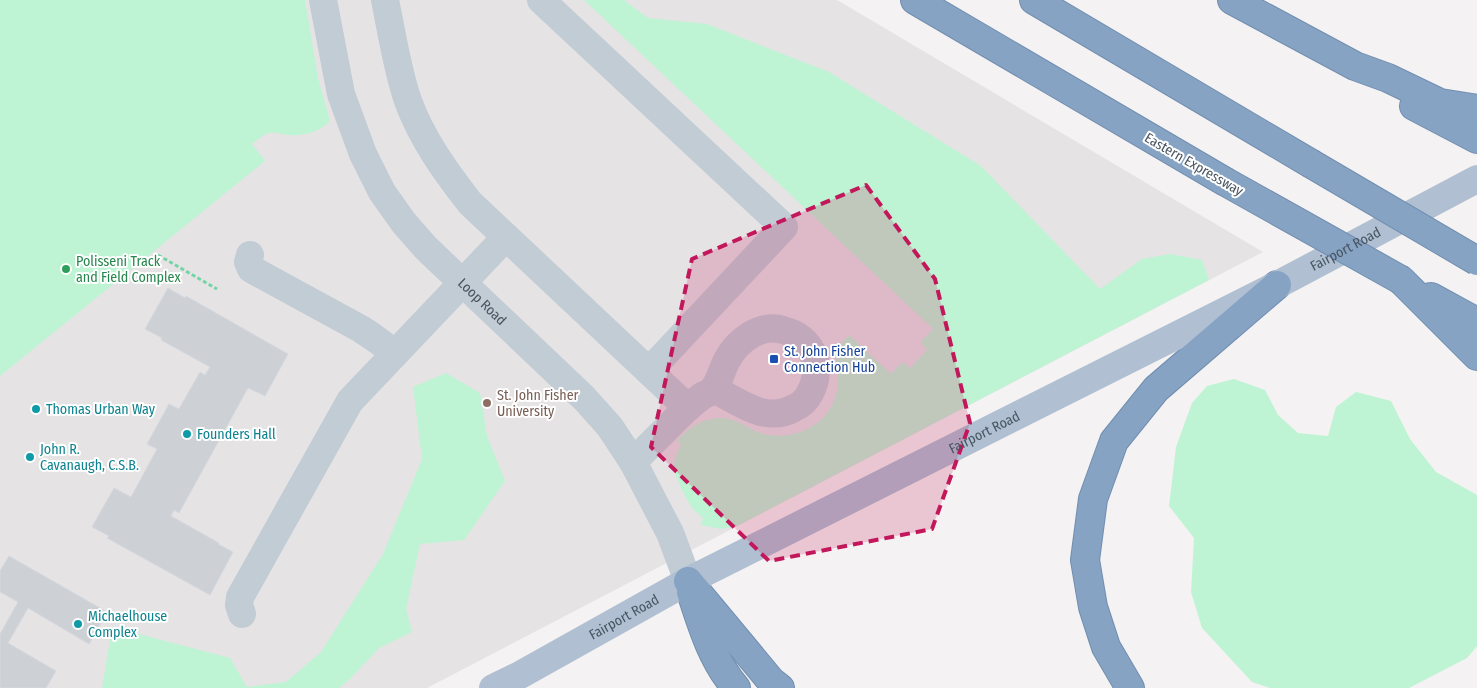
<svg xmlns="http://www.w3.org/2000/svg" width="1477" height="688" viewBox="0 0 1477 688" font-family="'Fira Sans Condensed',sans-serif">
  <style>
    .education { fill: #e5e3e4 }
    .green { fill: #bef4d4 }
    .building { fill: #cdd1d6; stroke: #d5d8de }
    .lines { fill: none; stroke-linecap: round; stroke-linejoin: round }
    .highway-casing { stroke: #718eb0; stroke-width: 30 }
    .path { stroke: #73d5a7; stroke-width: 3; stroke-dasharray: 4 2.5; stroke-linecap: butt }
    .minor { stroke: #c2ccd4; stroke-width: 28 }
    .major { stroke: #b0c0d2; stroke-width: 28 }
    .highway { stroke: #86a3c4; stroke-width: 28 }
    .highway-bridge-casing { stroke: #718eb0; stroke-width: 30; stroke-linecap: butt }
    .highway-bridge { stroke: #86a3c4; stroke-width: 28 }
    .marked { fill: #c2185b; fill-opacity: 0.2; stroke: #c2185b; stroke-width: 4; stroke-dasharray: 10 6; stroke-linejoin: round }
    .leisure-dot { fill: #2e9e5b; stroke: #fff; stroke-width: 2 }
    .transit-dot { fill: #1a4fb4; stroke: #fff; stroke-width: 2 }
    .education-dot { fill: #8d6e63; stroke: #fff; stroke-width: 2 }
    .culture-dot { fill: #0f9aa8; stroke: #fff; stroke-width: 2 }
    .labels { text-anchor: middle; stroke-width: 4; stroke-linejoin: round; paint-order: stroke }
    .street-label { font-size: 14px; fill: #485561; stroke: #fff }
    .leisure-label { font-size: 14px; fill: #27864d; stroke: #fff; text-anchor: start }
    .transit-label { font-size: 14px; fill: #164399; stroke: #fff; text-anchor: start }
    .education-label { font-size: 14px; fill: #785e54; stroke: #fff; text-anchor: start }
    .culture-label { font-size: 14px; fill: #0d838f; stroke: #fff; text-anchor: start }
  </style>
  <rect width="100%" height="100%" fill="#f4f2f2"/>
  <path class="education" d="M0,0H837L1263,252L427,688H0Z"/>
  <g class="green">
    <path d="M0,0H305L318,78L330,121C321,131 302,137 289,135C283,135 275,131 269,133C263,134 257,141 252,144L265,161L0,376Z"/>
    <path d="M584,0H624L648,18L707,24L829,72L981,166L1100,289L1142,259L1170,254L1202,260L1209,280L737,526L721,529L701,525L703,518C700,515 697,513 694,510C687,501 673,475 674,464C675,457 678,451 681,445L677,440C689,428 701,419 719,418C738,417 752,433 769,435C781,437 792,435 803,431C837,417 844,383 834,351L849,335L891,374L900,364L904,363L910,368L927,350L922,344V340L933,329Z"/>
    <path d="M446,373L480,393L487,436L505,481L464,540L420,544L406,609L412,632L379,648L349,680L339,688H102L112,627L230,658L247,687L286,682L321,652L383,554L422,459L413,387Z"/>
    <path d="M1234,379L1265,390L1278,415L1298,433L1328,436L1336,407L1356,392L1391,401L1410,439L1436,472L1477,495V646L1467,658L1409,688H1270L1252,682L1202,628L1191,592L1194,538L1169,506L1176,447L1192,403L1207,386Z"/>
  </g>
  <g class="building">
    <path d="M168,288L185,298L186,296L288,354L265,396L248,388L179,513L174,510L171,516L219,543L218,544L233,552L210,595L107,538L109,536L92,527L114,488L131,497L157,449L147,444L169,404L179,409L200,372L205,375L210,367L161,340L162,338L145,329Z"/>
    <path d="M9,556L107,612L89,644L28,608L8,643L56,671L46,688H0V634L18,602L0,592V571Z"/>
  </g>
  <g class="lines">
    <defs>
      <g id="highway">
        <path d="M915,0L1224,181"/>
        <path d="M1034,0L1310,163"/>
        <path d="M1232,0L1355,66L1388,78L1440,103L1477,109"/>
        <path d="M1414,106L1477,139"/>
        <path d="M1401,280L1477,356"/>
        <path d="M1431,297L1477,322"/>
        <path d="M688,581L771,681L780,688"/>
        <path d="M691,592C702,626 712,660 736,688"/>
        <path d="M1130,688L1106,647L1093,607L1085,560L1093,499L1114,441L1156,389L1277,285"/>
      </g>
    </defs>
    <use href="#highway" class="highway-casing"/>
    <path class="path" d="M158,255L217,289"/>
    <g class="minor">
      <path id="s1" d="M323,0L341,94L363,154L382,192L404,223L426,248L584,398L610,427L633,462L670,533L688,581"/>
      <path d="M385,0C392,34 397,69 408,101C422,139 445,171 470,203L688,408"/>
      <path d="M541,0L784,227L649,371"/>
      <path d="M250,255L248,262L251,269L361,329L373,337L395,353"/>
      <path d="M633,462C651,444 669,426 687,408C692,404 697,400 702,396C706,394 712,392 714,388C720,380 722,369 727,360C737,341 760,323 783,330C795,333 806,340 812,352C818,365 817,380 810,393C807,399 801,405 794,408C766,424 739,402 714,389"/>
      <path d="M242,614L239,605L240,597L350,401L506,237"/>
    </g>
    <path class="major" id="s2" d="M493,688L520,675L688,581L1277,285L1477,179"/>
    <use href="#highway" class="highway"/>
    <defs>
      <g id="highway-bridge">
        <path d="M1310,163L1477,261"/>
        <path d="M1224,181L1401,280"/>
      </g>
    </defs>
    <use href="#highway-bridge" class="highway-bridge-casing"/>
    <use href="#highway-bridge" class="highway-bridge"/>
  </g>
  <path class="marked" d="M866,185L935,279L970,423L932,529L769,561L651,447L692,259Z"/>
  <circle class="leisure-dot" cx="66" cy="269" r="5"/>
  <rect class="transit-dot" x="769" y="354" width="10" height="10" rx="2.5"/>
  <circle class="education-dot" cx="487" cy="403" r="5"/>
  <g class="culture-dot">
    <circle cx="36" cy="409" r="5"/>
    <circle cx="187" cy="434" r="5"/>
    <circle cx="30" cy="457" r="5"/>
    <circle cx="78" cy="624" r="5"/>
  </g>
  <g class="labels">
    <g class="street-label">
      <text transform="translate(1194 164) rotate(30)" y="5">Eastern Expressway</text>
      <text dy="5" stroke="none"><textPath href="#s2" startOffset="959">Fairport Road</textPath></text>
      <text dy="5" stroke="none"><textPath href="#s1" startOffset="351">Loop Road</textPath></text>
      <text dy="5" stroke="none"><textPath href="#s2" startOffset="554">Fairport Road</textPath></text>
      <text dy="5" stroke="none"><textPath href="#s2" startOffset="149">Fairport Road</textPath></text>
    </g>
    <g class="leisure-label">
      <text x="76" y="266">Polisseni Track<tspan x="76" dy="16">and Field Complex</tspan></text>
    </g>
    <g class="transit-label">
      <text x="784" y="356">St. John Fisher<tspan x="784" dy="16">Connection Hub</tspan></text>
    </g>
    <g class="education-label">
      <text x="497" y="400">St. John Fisher<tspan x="497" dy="16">University</tspan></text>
    </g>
    <g class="culture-label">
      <text x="46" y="414">Thomas Urban Way</text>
      <text x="197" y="439">Founders Hall</text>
      <text x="40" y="454">John R.<tspan x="40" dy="16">Cavanaugh, C.S.B.</tspan></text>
      <text x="88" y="621">Michaelhouse<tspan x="88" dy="16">Complex</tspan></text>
    </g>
  </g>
</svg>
